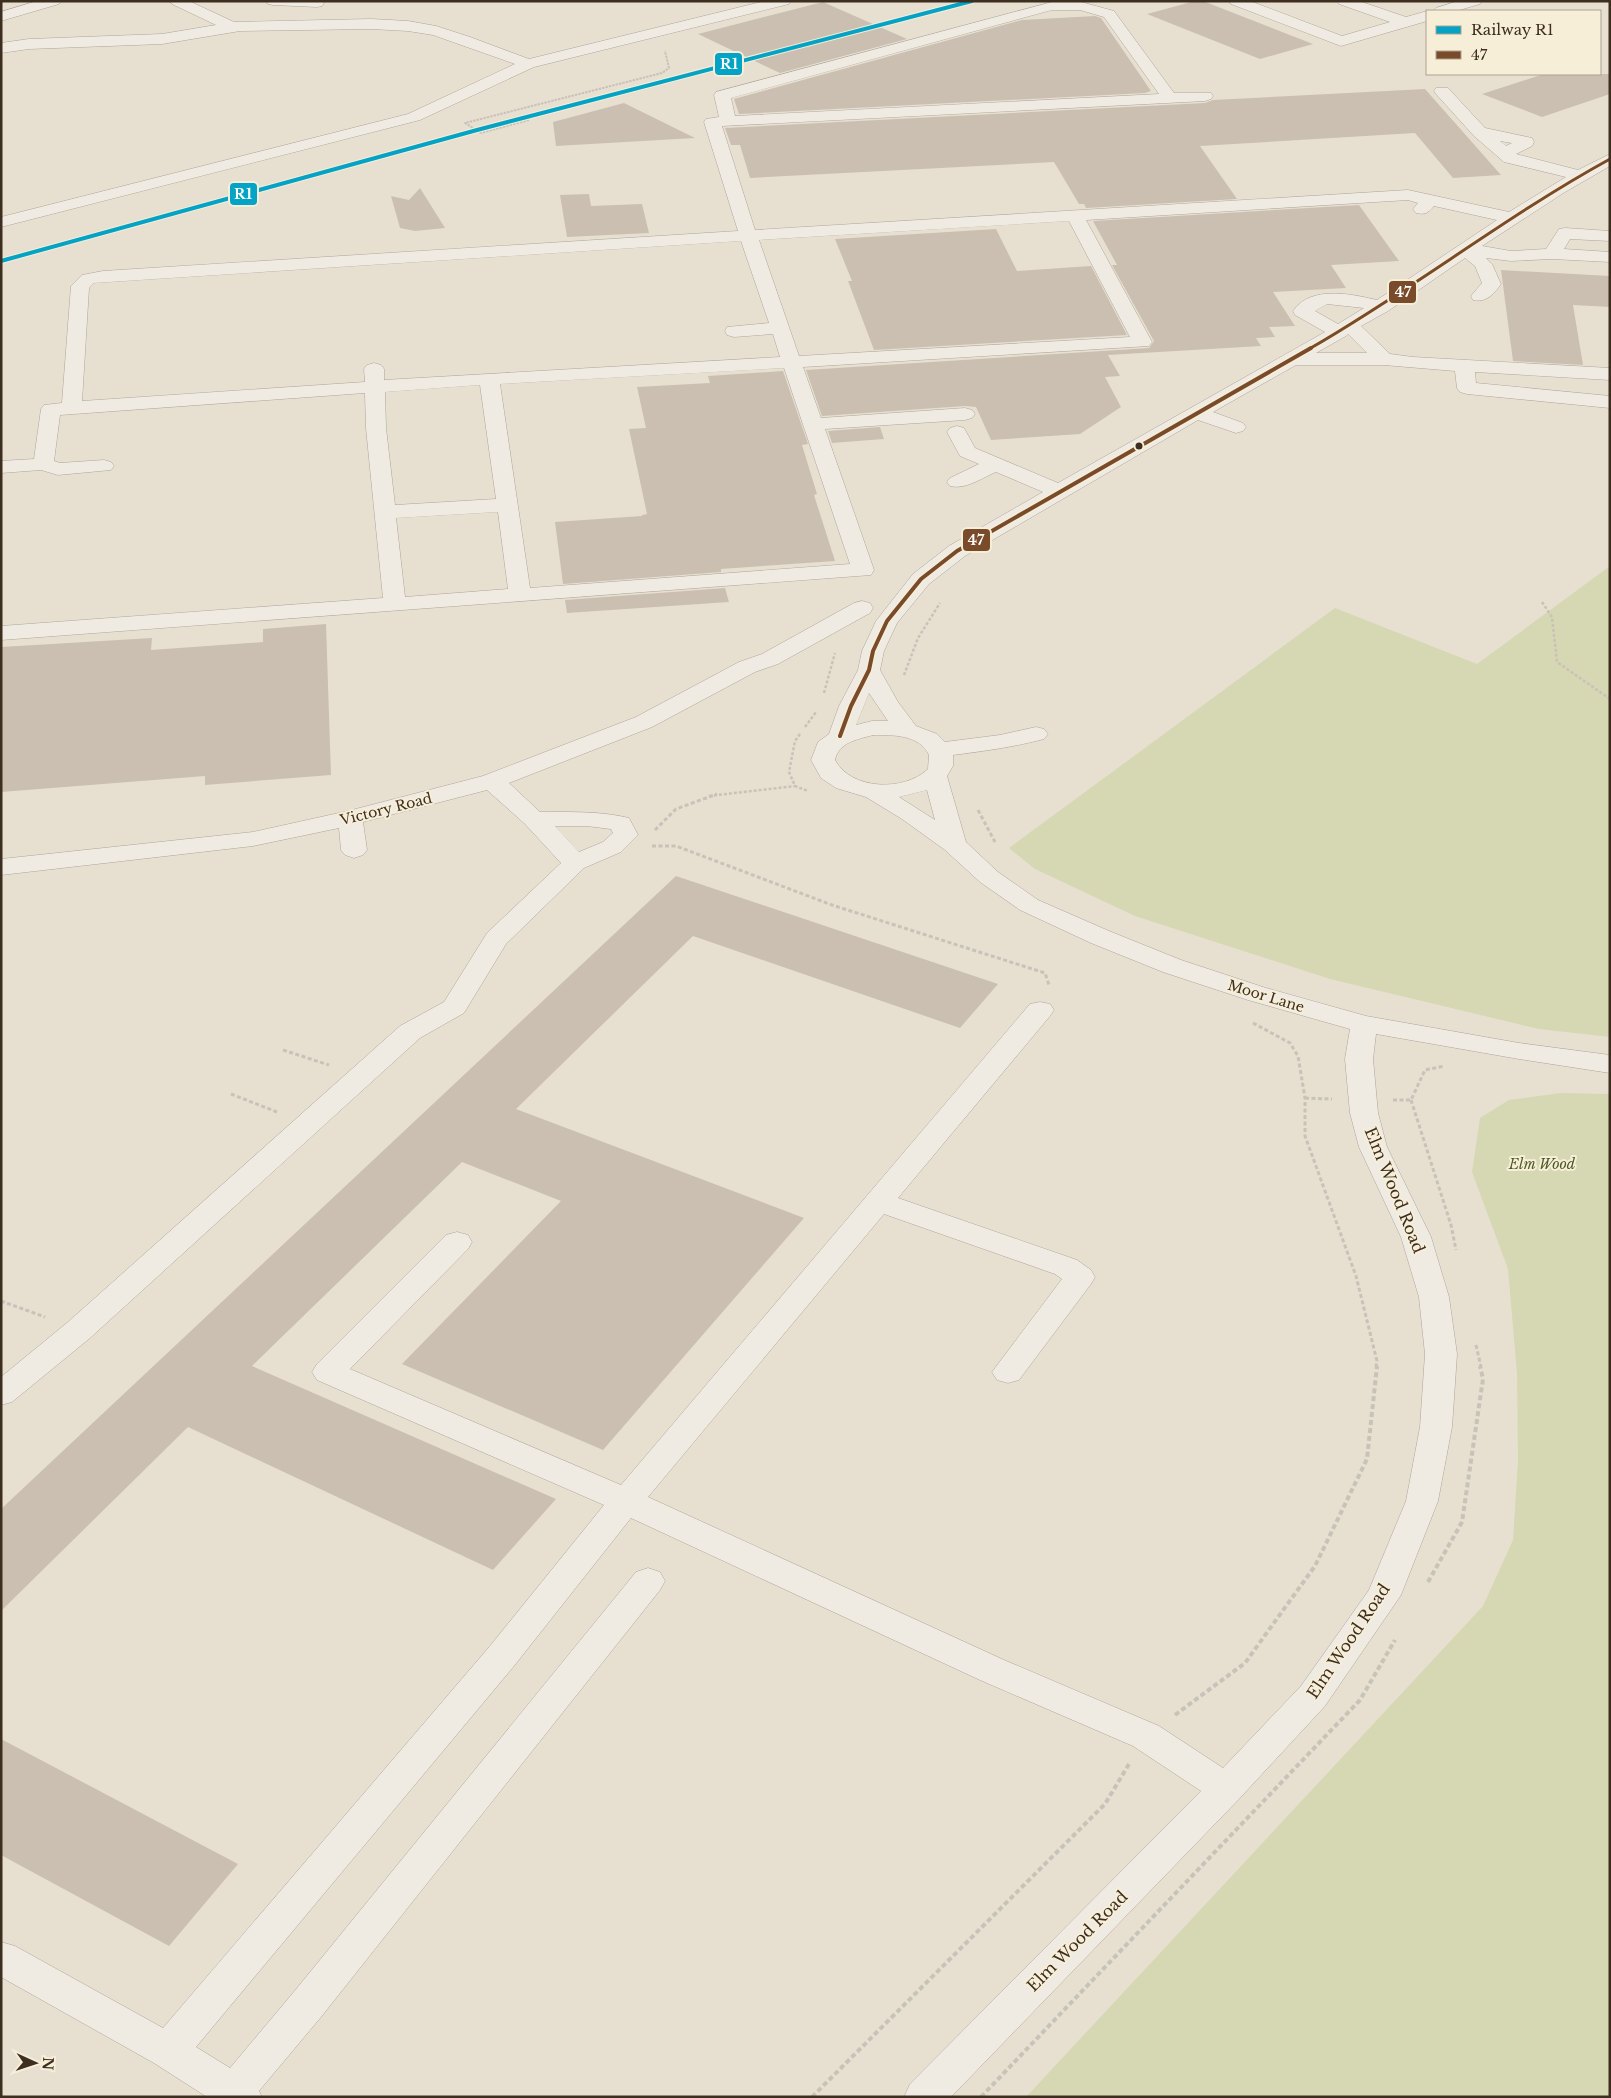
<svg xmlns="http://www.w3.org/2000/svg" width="1611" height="2098" viewBox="0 0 1611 2098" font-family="'Libre Baskerville',serif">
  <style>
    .green { fill: #d6d7b3 }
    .building { fill: #cbbfb2 }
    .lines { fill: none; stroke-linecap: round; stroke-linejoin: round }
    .minor-casing { stroke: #ada599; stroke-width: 1 }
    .path-far3 { stroke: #c8c2b9; stroke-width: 2; stroke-dasharray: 2.5 1; stroke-linecap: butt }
    .path-far2 { stroke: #c8c2b9; stroke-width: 2.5; stroke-dasharray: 3 2; stroke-linecap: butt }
    .path-far1 { stroke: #c8c2b9; stroke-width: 3; stroke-dasharray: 4 2.5; stroke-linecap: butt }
    .path { stroke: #c8c2b9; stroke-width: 4; stroke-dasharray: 5 3; stroke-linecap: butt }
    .minor { fill: #efebe3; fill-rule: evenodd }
    .bus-1-far1-casing { stroke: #f7eed8; stroke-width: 5.5 }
    .bus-1-casing { stroke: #f7eed8; stroke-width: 7 }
    .bus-1-far1 { stroke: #7a4b2a; stroke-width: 3 }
    .bus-1 { stroke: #7a4b2a; stroke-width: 4 }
    .rail-1-casing { stroke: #f7eed8; stroke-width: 6 }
    .rail-1 { stroke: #03a3c5; stroke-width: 4 }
    .bus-dot { fill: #3d2e20; stroke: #f7eed8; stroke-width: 2 }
    .labels { text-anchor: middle; stroke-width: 4; stroke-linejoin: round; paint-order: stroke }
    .street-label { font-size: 14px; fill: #3d2e20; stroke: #f7eed8 }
    .park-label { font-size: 14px; font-style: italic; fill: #4d5a26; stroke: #f7eed8 }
    .near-street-label { font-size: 16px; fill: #3d2e20; stroke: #f7eed8 }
    .line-badge { stroke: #f7eed8; stroke-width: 2 }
    .badge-label { font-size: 14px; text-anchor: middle; font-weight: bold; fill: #fff }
  </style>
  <rect width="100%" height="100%" fill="#e7e0d1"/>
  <g class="green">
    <path d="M1610,566V1037L1539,1029L1330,979L1135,916L1035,869L1009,848L1335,608L1477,664Z"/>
    <path d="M1561,1093L1610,1094V2097H1026L1483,1606L1513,1540L1518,1460L1517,1373L1508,1269L1472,1172L1480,1118L1509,1100Z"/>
  </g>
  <g class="building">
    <path d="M1195,1H1203L1313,44L1260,59L1147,14Z"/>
    <path d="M823,2L907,39L780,73L698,34Z"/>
    <path d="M1095,16L1101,18L1151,91L1145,93L739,114L734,99L1022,20Z"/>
    <path d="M1544,74H1610V94L1542,117L1482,94Z"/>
    <path d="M1425,89L1501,175L1453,178L1415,133L1200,146L1237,199L1086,208L1084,204H1079L1054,162L750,178L740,145H731L725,128L1205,103L1213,100Z"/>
    <path d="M624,103L695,138L556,146L553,122Z"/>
    <path d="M420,188L445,228L415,231L400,228L391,196L409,200Z"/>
    <path d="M589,194L591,206L642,204L649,233L567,237L560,195Z"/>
    <path d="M1359,205L1399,261L1331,265L1346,288L1273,292L1295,326L1269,327L1275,337L1256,338L1261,346L1108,355L1120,376L1105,377L1121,407L1080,434L991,440L976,407L965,406L822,416L806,370L1149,348L1154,341L1112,265H1117L1093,221Z"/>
    <path d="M996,229L1017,271L1091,266L1127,335L874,350L848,281H852L835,239Z"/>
    <path d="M1501,270L1610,276V307L1573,305L1583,365L1513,361Z"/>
    <path d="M783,371L808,444L802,445L817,494L814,495L835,561L721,569V572L563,584L555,522L642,516V515L647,514L629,429L646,428L637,387L710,383L708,376Z"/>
    <path d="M880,427L884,439L832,443L828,431Z"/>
    <path d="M725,588L729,602L567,613L565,600Z"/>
    <path d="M326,624L331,775L205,785V776L1,792V647L152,638L151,650L263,642V629Z"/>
    <path d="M676,876L998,984L960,1028L693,936L516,1109L804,1218L603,1450L402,1364L561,1201L462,1162L252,1366L556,1499L493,1570L188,1427L1,1611V1509Z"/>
    <path d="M1,1739L238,1864L169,1946L1,1855Z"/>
  </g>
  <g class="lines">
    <defs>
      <g id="minor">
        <path d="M37,1H61L59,4L1,21V12Z"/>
        <path d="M170,1H189L234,22L371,19L408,21L436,26L470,37L529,59L765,1H791L789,4L534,67L420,120L1,227V217L408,114L515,64L433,35L408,31L371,29L240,31L162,44L29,49L1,53V43L29,39L162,34L216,25L172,4Z"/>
        <path d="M266,1H323L324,3L322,6L317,7L273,5L268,4Z"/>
        <path d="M1229,1H1250L1342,36L1390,22L1339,4L1337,1H1359L1406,17L1427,11V21L1341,46L1231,4Z"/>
        <path d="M1458,1H1482L1480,4L1456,11H1433L1436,8Z"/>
        <path d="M1052,2H1081L1114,11L1174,93H1211L1213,96L1211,99L1205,101L722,126L755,230L1408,190L1509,212L1566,177L1504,162L1474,136L1436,94L1434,91L1436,88H1448L1485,128L1532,138L1534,142L1532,146L1516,154L1578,170L1610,154V166L1565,192L1482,246L1511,251L1546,249L1559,229L1565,228L1610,231V241L1570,239L1564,249L1610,252V262L1552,259L1511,261L1486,258L1492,264L1501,284C1494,294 1486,303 1473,300L1471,296L1482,283L1475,266L1465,258L1388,311L1361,326L1390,354L1413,357L1610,368V380L1475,372L1476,383L1610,396V408L1467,394L1460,392L1457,388L1455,371L1384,365H1296L1213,412L1243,423L1246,427L1243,431L1236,433L1198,420L965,556L929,584L897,623L884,651L880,670L898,702L916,726L937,734L945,742L1000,735L1036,727L1044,729L1048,734L1044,739C1014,747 984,751 953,755V766L947,776L966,842L998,872L1038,900L1109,931L1181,960L1266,988L1366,1016L1519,1043L1610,1055V1073L1519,1059L1376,1034L1373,1059L1378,1113L1387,1147L1431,1237L1449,1297L1457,1354L1452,1427L1438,1501L1401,1595L1325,1706L1239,1799L951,2097H904L910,2084L1201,1791L1133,1746L980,1680L631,1518L514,1666L196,2047L230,2068L293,1993L636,1572L648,1568L660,1572L665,1581L660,1590L321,2017L259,2091L262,2097H207L154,2063L1,1977V1942L15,1946L163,2028L490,1646L604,1505L317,1380L312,1372L317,1364L446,1235L457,1232L468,1235L472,1242L468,1249L350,1369L621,1485L1030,1004L1040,1002L1050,1004L1054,1010L1050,1016L898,1198L1077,1260L1091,1270L1095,1277L1091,1284L1019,1380L1008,1383L997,1380L992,1372L1062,1279L1055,1274L884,1214L648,1497L1004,1660L1159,1726L1223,1768L1301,1686L1369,1590L1406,1501L1420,1427L1425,1354L1419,1297L1401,1237L1359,1147L1350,1113L1345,1059L1350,1029L1248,1000L1163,972L1091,943L1020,910L980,882L945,850L902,819L866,797L836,788L821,778L811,760L818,742L829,734L839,706L858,670L862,651L876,621L913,574L949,546L1043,492L996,472C982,478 965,490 950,486L947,482L950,478L979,464L960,456L947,432L950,428L957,426L964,428L975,448L1058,483L1325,332L1295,315L1293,311C1311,285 1351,294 1377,300L1497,220L1434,206C1428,213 1425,215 1416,213L1413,209L1418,203L1408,200L1086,220L1152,342L1149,346L803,367L821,418L965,408L972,410L975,414L972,418L965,420L825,429L874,570L871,575L1,640V626L383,598L366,428L365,393L60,415L54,461L60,463L104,460L111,462L114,466L111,470L58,475L41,470L1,473V461L34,459L41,409L44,405L62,403L71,286L82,275L103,271L738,231L704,122L706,119L719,117L714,95L716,92ZM1052,10H1080L1104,17L1159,94L735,116L731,98ZM1500,141L1512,143L1506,146ZM1069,221L1130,337L799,356L759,240ZM741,241L769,323L727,327L725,331L727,335L734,337L773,334L780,357L384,380V369L381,365L374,363L367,365L364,369L365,382L82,401L89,288L94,283ZM1327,304L1364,308L1338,324L1315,311ZM1348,334L1367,353H1316L1346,336ZM784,368L850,564L530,588L500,384ZM480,385L496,499L395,505L386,428L385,392ZM498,512L508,589L405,597L396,518ZM869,693L888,721H872L856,725ZM873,735C892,735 919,734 929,755L928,769C904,792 851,790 835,760C839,742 856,740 873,735ZM927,790L935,820L899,797Z"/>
        <path d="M862,601L870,603L873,608L870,613L778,664L755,672L652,727L509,783L540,812C570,812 600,811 629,818L638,835L621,852L584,868L506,944L464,1013L420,1038L90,1338L12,1402L1,1405V1377L68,1322L400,1026L444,1002L487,933L561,863L525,824L487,790L363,822L367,850L363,855L354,858L345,855L341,850L339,828L253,846L1,875V859L253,832L348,811L483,776L636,717L739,662L762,654L854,603ZM555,826H587L611,829L613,833L603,842L579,852Z"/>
      </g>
    </defs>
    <use href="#minor" class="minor-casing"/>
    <path class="path-far3" d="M529,120L481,133L465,123L662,73L669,68L665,51"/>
    <g class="path-far2">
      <path d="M1542,602L1552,617L1557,662L1610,699"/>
      <path d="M904,675L918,638L940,603"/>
      <path d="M824,693L835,653"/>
      <path d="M805,727L816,712"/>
      <path d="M800,734L795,741L789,772L795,786L808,791"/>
      <path d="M709,796L795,786"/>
    </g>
    <g class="path-far1">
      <path d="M978,810L995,842"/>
      <path d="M655,830L676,809L717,794"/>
      <path d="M652,846H676L832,905L1045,973L1049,985"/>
      <path d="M1253,1023L1290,1043L1298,1056L1305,1098V1136L1356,1276L1377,1361L1376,1367"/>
      <path d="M283,1050L329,1065"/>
      <path d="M231,1094L277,1112"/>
      <path d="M1305,1098L1332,1099"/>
      <path d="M1393,1100H1411L1425,1070L1445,1066"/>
      <path d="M1411,1100L1451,1225L1456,1250"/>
      <path d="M1,1301L45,1317"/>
      <path d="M1476,1345L1481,1367"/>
    </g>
    <g class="path">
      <path d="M1428,1582L1462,1522L1483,1379L1480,1366"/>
      <path d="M1175,1715L1245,1663L1315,1566L1367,1459L1377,1366"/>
      <path d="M812,2097L1105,1804L1129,1764"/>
      <path d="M981,2097L1360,1700L1395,1640"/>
    </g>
    <use href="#minor" class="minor"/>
    <defs>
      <path id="bus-1-far1" d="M1309,349C1412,290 1506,216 1610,159"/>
      <path id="bus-1" d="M840,736L851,706L869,670L873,651L887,621L921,579L957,551L1311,348"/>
    </defs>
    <use href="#bus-1-far1" class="bus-1-far1-casing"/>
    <use href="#bus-1" class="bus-1-casing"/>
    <use href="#bus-1-far1" class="bus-1-far1"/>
    <use href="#bus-1" class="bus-1"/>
    <defs>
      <path id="rail-1" d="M1,261L477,130L972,1"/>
    </defs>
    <use href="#rail-1" class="rail-1-casing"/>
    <use href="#rail-1" class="rail-1"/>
  </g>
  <circle class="bus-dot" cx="1139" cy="446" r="4.5"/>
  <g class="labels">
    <g class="street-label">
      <text transform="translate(386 809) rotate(-14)" y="5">Victory Road</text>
      <text transform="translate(1266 996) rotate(17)" y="5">Moor Lane</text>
    </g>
    <g class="park-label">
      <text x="1542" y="1169">Elm Wood</text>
    </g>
    <g class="near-street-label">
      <text transform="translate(1395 1190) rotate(68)" y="6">Elm Wood Road</text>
      <text transform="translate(1348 1641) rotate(-56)" y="6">Elm Wood Road</text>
      <text transform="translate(1077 1941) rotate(-45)" y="6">Elm Wood Road</text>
    </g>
  </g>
  <g class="line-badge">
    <rect x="714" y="52" width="29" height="24" rx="5" fill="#03a3c5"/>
    <rect x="229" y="182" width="29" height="24" rx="5" fill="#03a3c5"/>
    <rect x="1388" y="280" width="29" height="24" rx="5" fill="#7a4b2a"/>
    <rect x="962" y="528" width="29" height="24" rx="5" fill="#7a4b2a"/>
  </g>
  <g class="badge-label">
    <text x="729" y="69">R1</text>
    <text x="243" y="199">R1</text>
    <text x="1403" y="297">47</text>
    <text x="976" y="545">47</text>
  </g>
  <rect width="1611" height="2098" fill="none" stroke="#3d2e20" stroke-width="5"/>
  <rect x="1426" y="10" width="175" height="65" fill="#f7eed8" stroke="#ada18e"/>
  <rect x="1436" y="26" width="25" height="8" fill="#03a3c5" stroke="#ada18e"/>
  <text x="1471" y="35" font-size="15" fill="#3d2e20">Railway R1</text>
  <rect x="1436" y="51" width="25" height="8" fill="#7a4b2a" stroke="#ada18e"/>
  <text x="1471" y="60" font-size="15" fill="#3d2e20">47</text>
  <g transform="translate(35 2063) rotate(93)" stroke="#f7eed8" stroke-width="4" paint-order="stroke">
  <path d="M0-4L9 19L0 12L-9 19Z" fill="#3d2e20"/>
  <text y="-8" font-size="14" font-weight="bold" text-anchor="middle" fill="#3d2e20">N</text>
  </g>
</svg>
